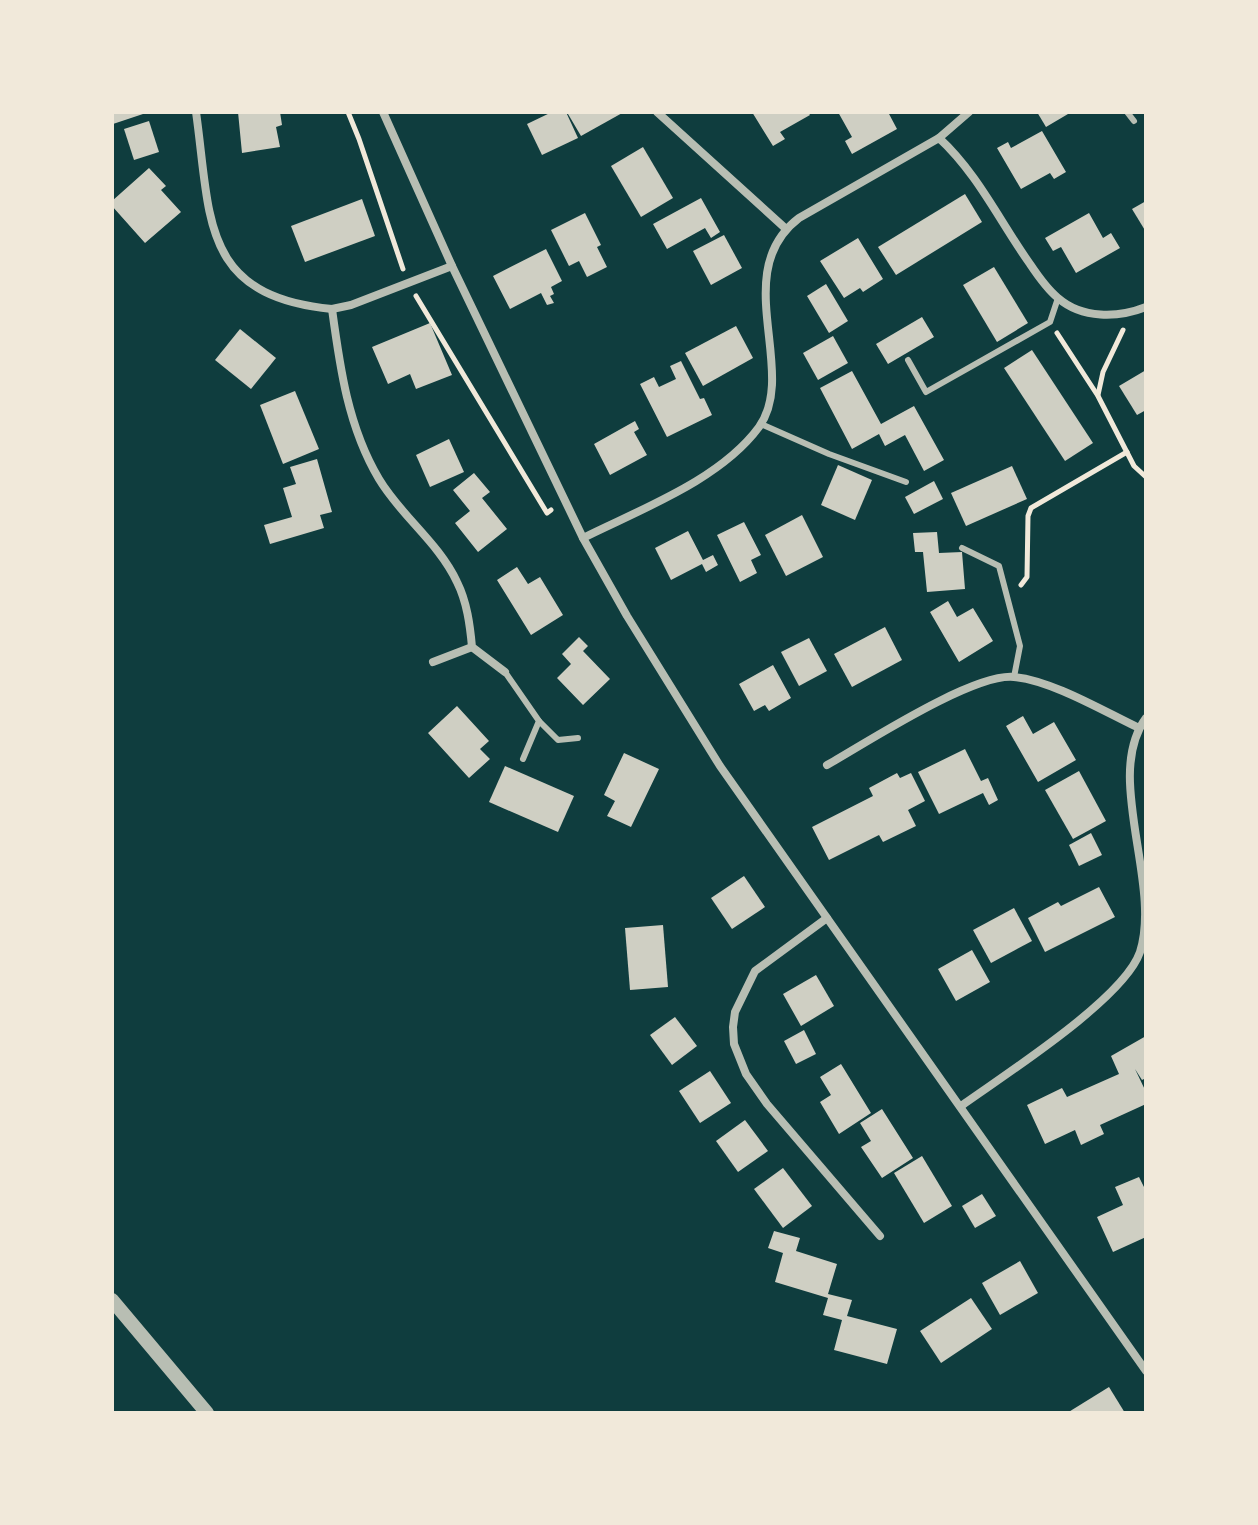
<svg xmlns="http://www.w3.org/2000/svg" width="1258" height="1525" viewBox="0 0 1258 1525" font-family="Commissioner,sans-serif">
  <style>
    .building { fill: #cfcfc3 }
    .lines { fill: none; stroke-linecap: round; stroke-linejoin: round }
    .path { stroke: #f1e9da; stroke-width: 5 }
    .service { stroke: #b8beb3; stroke-width: 6 }
    .minor { stroke: #b8beb3; stroke-width: 8 }
    .tertiary { stroke: #b8beb3; stroke-width: 14 }
  </style>
  <rect width="100%" height="100%" fill="#0f3d3e"/>
  <g class="building">
    <path d="M112,112H146V113L113,124Z"/>
    <path d="M238,112H280L282,125L276,127L280,147L242,153Z"/>
    <path d="M552,112H566L578,138L542,155L527,124Z"/>
    <path d="M571,112H624L581,136L568,114Z"/>
    <path d="M752,112H808L810,115L780,132L785,139L773,146Z"/>
    <path d="M838,112H888L897,129L852,154L845,141L852,137Z"/>
    <path d="M1037,112H1067L1068,114L1046,127Z"/>
    <path d="M149,121L159,152L134,160L124,129Z"/>
    <path d="M1042,131L1066,172L1054,179L1050,173L1021,189L997,148L1008,142L1011,148Z"/>
    <path d="M643,147L673,198L641,217L611,166Z"/>
    <path d="M149,168L166,186L161,190L181,212L145,243L112,206V201Z"/>
    <path d="M965,194L982,222L896,275L878,247Z"/>
    <path d="M701,198L720,232L711,238L705,228L667,249L653,224Z"/>
    <path d="M362,199L375,236L305,262L291,226Z"/>
    <path d="M1146,201V232L1132,209Z"/>
    <path d="M585,213L601,245L597,247L607,267L587,277L579,261L569,266L551,230Z"/>
    <path d="M1089,213L1103,238L1111,233L1120,248L1076,273L1061,247L1053,251L1045,238Z"/>
    <path d="M724,235L742,268L711,285L693,251Z"/>
    <path d="M858,238L883,279L863,292L860,288L844,298L820,261Z"/>
    <path d="M546,249L562,281L551,287L554,294L550,296L554,303L547,305L541,293L510,309L493,276Z"/>
    <path d="M994,267L1028,323L997,342L963,285Z"/>
    <path d="M826,284L848,321L829,333L807,296Z"/>
    <path d="M922,317L934,337L888,364L876,344Z"/>
    <path d="M430,323L452,375L416,389L410,374L388,384L372,347Z"/>
    <path d="M736,326L753,358L703,386L685,353Z"/>
    <path d="M240,329L276,358L251,389L215,360Z"/>
    <path d="M833,336L848,363L818,380L803,353Z"/>
    <path d="M1032,350L1093,443L1065,461L1004,368Z"/>
    <path d="M681,361L700,399L704,398L712,415L667,437L640,384L654,377L659,387L676,379L670,366Z"/>
    <path d="M1146,370V410L1137,415L1119,386Z"/>
    <path d="M852,371L881,424L914,406L944,460L924,471L905,435L885,446L879,434L852,449L820,388Z"/>
    <path d="M295,391L319,449L283,464L260,405Z"/>
    <path d="M635,421L639,429L634,432L647,455L610,475L594,444Z"/>
    <path d="M449,439L464,472L430,487L416,455Z"/>
    <path d="M317,459L332,512L320,515L324,528L270,544L264,525L292,517L283,488L296,484L290,467Z"/>
    <path d="M838,465L872,480L855,520L821,505Z"/>
    <path d="M1012,466L1027,499L966,526L951,493Z"/>
    <path d="M474,473L490,492L482,498L507,529L478,552L455,523L470,511L453,490Z"/>
    <path d="M934,481L943,499L914,514L905,497Z"/>
    <path d="M802,515L823,557L786,576L765,535Z"/>
    <path d="M744,522L761,555L751,560L757,573L740,582L717,535Z"/>
    <path d="M688,531L703,560L713,555L718,565L706,572L702,564L671,580L655,548Z"/>
    <path d="M937,532L939,553L962,552L965,589L927,592L923,552H915L913,533Z"/>
    <path d="M517,567L528,584L540,577L563,615L531,635L497,580Z"/>
    <path d="M948,601L957,617L973,608L993,641L959,662L930,612Z"/>
    <path d="M885,627L902,660L852,687L834,654Z"/>
    <path d="M579,637L588,646L583,651L610,679L583,705L557,678L571,664L562,654Z"/>
    <path d="M809,638L827,671L799,686L781,652Z"/>
    <path d="M773,665L791,698L769,711L765,705L754,711L739,684Z"/>
    <path d="M457,706L489,741L480,749L490,759L469,778L428,733Z"/>
    <path d="M1023,716L1033,734L1054,722L1076,760L1038,782L1006,726Z"/>
    <path d="M965,749L981,781L988,778L998,800L989,805L983,793L939,814L918,772Z"/>
    <path d="M624,753L659,769L631,827L607,816L615,801L604,795Z"/>
    <path d="M505,766L574,796L558,832L489,802Z"/>
    <path d="M1079,771L1106,821L1073,839L1045,790Z"/>
    <path d="M897,773L900,778L911,773L925,801L908,810L916,826L883,842L879,835L829,860L812,827L873,796L869,788Z"/>
    <path d="M1091,833L1102,855L1079,866L1069,845Z"/>
    <path d="M744,876L765,907L732,929L711,898Z"/>
    <path d="M1099,887L1115,917L1045,952L1028,918L1058,902L1061,906Z"/>
    <path d="M1014,908L1032,941L991,963L973,930Z"/>
    <path d="M663,925L668,987L630,990L625,928Z"/>
    <path d="M972,950L990,982L956,1001L938,969Z"/>
    <path d="M816,975L834,1006L801,1026L783,994Z"/>
    <path d="M675,1017L697,1046L672,1065L650,1035Z"/>
    <path d="M804,1030L816,1054L796,1064L784,1041Z"/>
    <path d="M1146,1036V1078L1142,1080L1135,1069L1146,1092V1104L1100,1125L1104,1134L1081,1145L1075,1130L1045,1144L1027,1105L1062,1088L1067,1097L1119,1074L1111,1056Z"/>
    <path d="M841,1064L871,1113L839,1134L820,1102L831,1095L820,1077Z"/>
    <path d="M710,1071L731,1103L700,1123L679,1091Z"/>
    <path d="M882,1109L913,1158L882,1178L861,1147L871,1141L860,1123Z"/>
    <path d="M745,1120L768,1151L738,1172L716,1141Z"/>
    <path d="M922,1156L952,1206L924,1223L894,1173Z"/>
    <path d="M783,1168L812,1206L783,1228L754,1189Z"/>
    <path d="M1139,1177L1146,1191V1237L1113,1252L1097,1217L1123,1205L1115,1187Z"/>
    <path d="M982,1194L996,1216L975,1228L962,1206Z"/>
    <path d="M774,1231L800,1238L796,1251L837,1264L828,1294L852,1300L847,1316L897,1329L887,1364L834,1350L842,1320L823,1315L828,1298L775,1282L783,1253L768,1248Z"/>
    <path d="M1020,1261L1038,1293L1000,1315L982,1283Z"/>
    <path d="M971,1298L992,1329L941,1363L920,1331Z"/>
    <path d="M1109,1387L1125,1413H1067Z"/>
  </g>
  <g class="lines">
    <g class="path">
      <path d="M348,112L359,139L403,269"/>
      <path d="M416,296L547,513L551,510"/>
      <path d="M1057,333L1098,396L1134,466L1146,477"/>
      <path d="M1098,395L1103,372L1123,330"/>
      <path d="M1021,585L1027,577L1028,516L1031,508L1127,452"/>
    </g>
    <g class="service">
      <path d="M1127,112L1134,121"/>
      <path d="M908,360L926,392L1050,322L1058,298"/>
      <path d="M761,424L829,454L906,482"/>
      <path d="M962,548L999,566L1020,646L1014,677"/>
      <path d="M505,672L539,721L523,759"/>
      <path d="M539,721L558,740L578,738"/>
    </g>
    <g class="minor">
      <path d="M196,112C211,218 200,296 332,309"/>
      <path d="M383,112L452,266L583,538L627,616L720,766L1146,1371"/>
      <path d="M657,112L785,228"/>
      <path d="M939,138L969,112"/>
      <path d="M452,266L351,305L332,309C340,368 348,427 379,479C401,516 439,543 457,582C467,602 470,625 472,647L505,672"/>
      <path d="M583,538C641,509 720,480 759,427C799,371 728,272 799,218L939,138C978,174 1000,222 1030,264C1038,276 1047,289 1058,298C1082,319 1118,318 1146,307"/>
      <path d="M433,662L472,647"/>
      <path d="M827,765C866,743 973,673 1014,677C1051,680 1105,712 1139,728"/>
      <path d="M827,918L755,971L735,1012L733,1027L734,1044L746,1074L767,1104L880,1236"/>
      <path d="M961,1106C1004,1075 1124,999 1140,952C1162,883 1103,776 1146,718"/>
    </g>
    <path class="tertiary" d="M112,1300L207,1413"/>
  </g>
  <rect width="1258" height="1525" fill="none" stroke="#f1e9da" stroke-width="228"/>
</svg>
